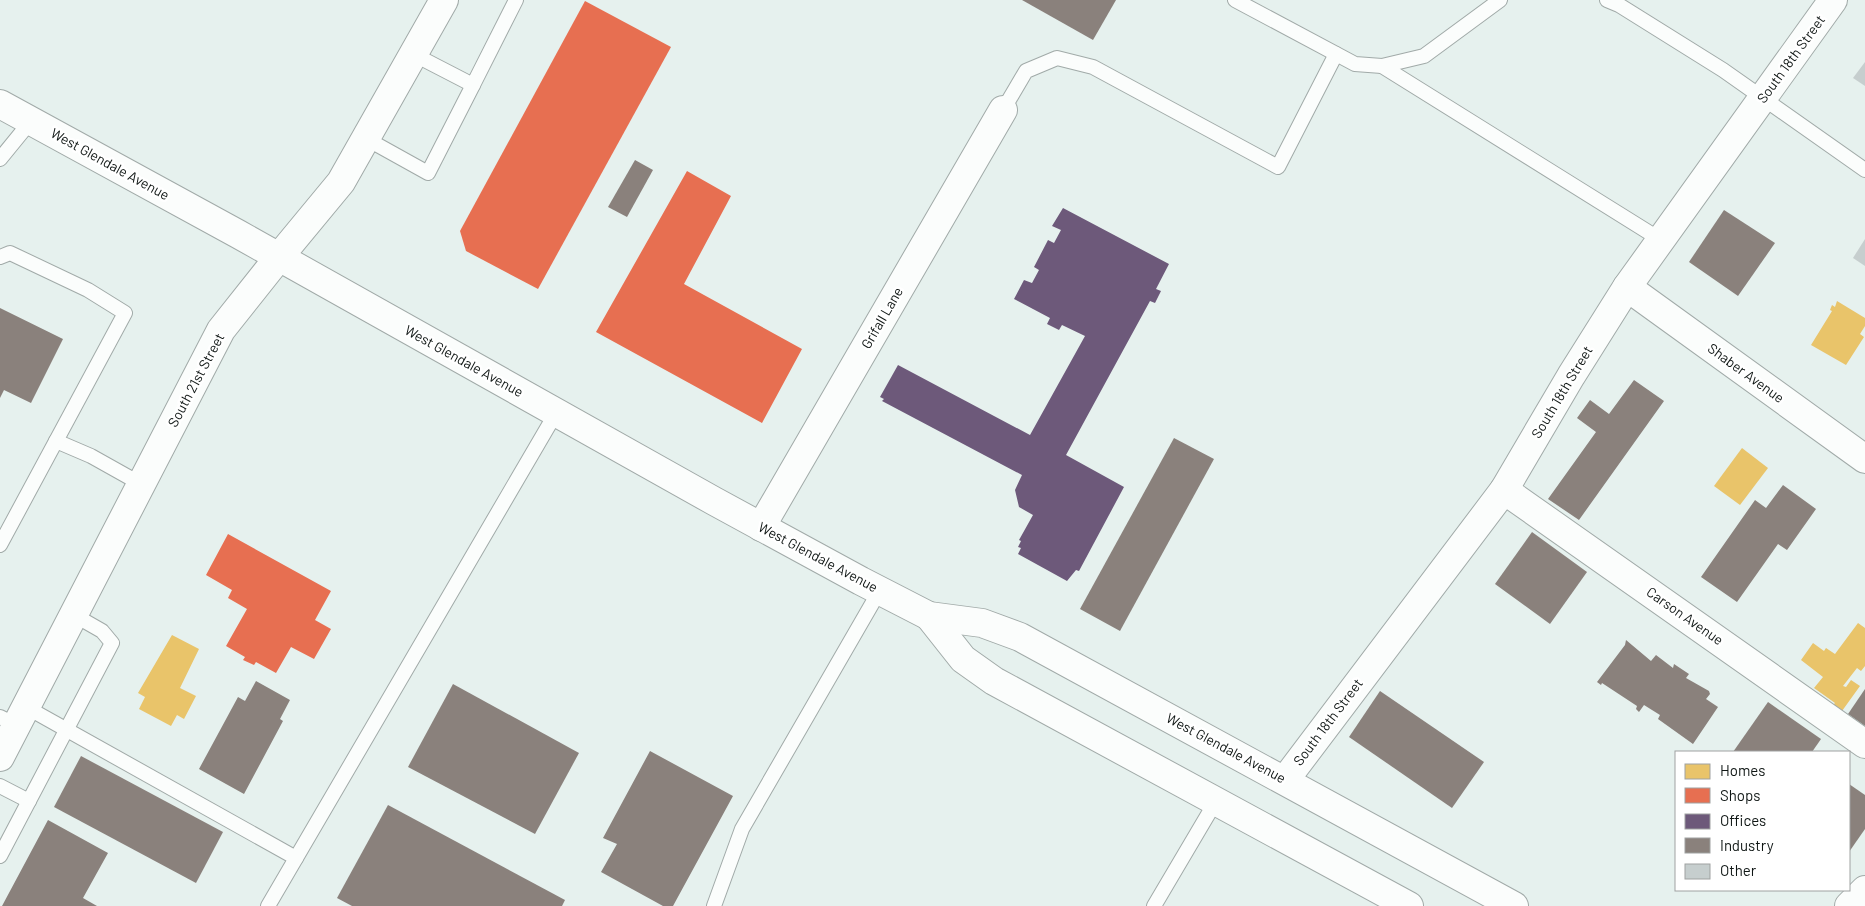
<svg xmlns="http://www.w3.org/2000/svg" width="1865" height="906" viewBox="0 0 1865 906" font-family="Barlow,sans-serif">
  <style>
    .homes { fill: #e9c46a }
    .shops { fill: #e76f51 }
    .offices { fill: #6d597a }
    .industry { fill: #8a817c }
    .building { fill: #c6cece }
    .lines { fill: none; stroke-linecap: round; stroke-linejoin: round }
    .lane-casing { stroke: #a1aaa8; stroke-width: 16 }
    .street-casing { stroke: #a1aaa8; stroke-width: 30 }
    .secondary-casing { stroke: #a1aaa8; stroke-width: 30 }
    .lane { stroke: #fbfdfc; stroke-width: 14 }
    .street { stroke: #fbfdfc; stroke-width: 28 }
    .secondary { stroke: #fbfdfc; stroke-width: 28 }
    .labels { text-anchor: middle; stroke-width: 5; stroke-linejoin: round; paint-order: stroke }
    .street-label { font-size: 14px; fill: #0f1614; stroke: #fff }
  </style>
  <rect width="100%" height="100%" fill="#e6f1ee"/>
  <g class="homes">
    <path d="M1837,301L1865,318V326L1860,334L1864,337L1846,365L1811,345L1832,311L1830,310L1832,305L1835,307Z"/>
    <path d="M1742,448L1768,468L1740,505L1714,486Z"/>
    <path d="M1858,623L1865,628V666L1861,671L1857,668L1843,686L1846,687L1851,680L1860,686L1842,711L1833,705L1835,703L1814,688L1823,677L1801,660L1813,643L1824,651L1826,648L1835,654Z"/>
    <path d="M172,635L199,649L180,688L196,696L184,719L177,715L171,726L139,709L145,697L138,693Z"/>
  </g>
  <g class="shops">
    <path d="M585,1L671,47L538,289L466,251L460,231Z"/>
    <path d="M687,171L731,196L684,284L802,349L762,423L596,332Z"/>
    <path d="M228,534L331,591L315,620L331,629L314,659L291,647L276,673L256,662L254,665L243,660L245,657L226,646L247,609L228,598L232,590L206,575Z"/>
  </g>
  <path class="offices" d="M1063,208L1169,264L1156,289L1161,291L1155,303L1150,301L1066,455L1124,487L1079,571L1076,570L1067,581L1018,554L1021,548L1018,547L1021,541L1019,540L1033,515L1019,507L1015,490L1022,475L882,401L884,399L880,397L898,365L1030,435L1085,336L1062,325L1059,330L1047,324L1050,318L1014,299L1024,280L1032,283L1039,270L1034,267L1048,240L1054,243L1061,230L1052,226Z"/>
  <g class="industry">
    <path d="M1022,0H1116L1093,40Z"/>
    <path d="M635,160L653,170L627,217L608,207Z"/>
    <path d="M1724,210L1775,243L1738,296L1689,262Z"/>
    <path d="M0,308L63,339L31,403L4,390L0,398Z"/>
    <path d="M1634,380L1664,401L1579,520L1548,499L1596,432L1577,418L1590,400L1609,414Z"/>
    <path d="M1174,438L1214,459L1120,631L1080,609Z"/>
    <path d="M1783,485L1816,509L1787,550L1778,544L1737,602L1701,577L1755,500L1766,508Z"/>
    <path d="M1532,532L1587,572L1550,624L1495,584Z"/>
    <path d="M1626,640L1651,661L1656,655L1673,668L1674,664L1689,674L1686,678L1709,691L1710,694L1706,699L1718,707L1693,744L1658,719L1660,715L1644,705L1639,712L1636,709L1637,706L1602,683L1601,685L1597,682L1625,645Z"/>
    <path d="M256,681L290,700L280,719L283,721L244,794L199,769L238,697L245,701Z"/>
    <path d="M453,684L579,753L535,834L408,767Z"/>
    <path d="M1865,689V726L1848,714Z"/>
    <path d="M1380,691L1484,762L1452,808L1349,737Z"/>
    <path d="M1768,702L1821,739L1812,752H1733Z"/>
    <path d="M650,751L733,796L673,906H663L601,872L617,844L603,838Z"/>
    <path d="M81,756L223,832L196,883L54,807Z"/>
    <path d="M1849,784L1865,795V829L1849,852Z"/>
    <path d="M388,805L565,900L562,906H352L337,898Z"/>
    <path d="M48,820L108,853L83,898L97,906H2Z"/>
  </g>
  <g class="building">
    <path d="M1865,62V86L1853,78Z"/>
    <path d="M1865,239V266L1853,258Z"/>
  </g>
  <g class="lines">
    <defs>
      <g id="lane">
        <path d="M1235,0L1355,64L1382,66L1424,56L1500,0"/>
        <path d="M1607,0L1619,5L1723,70L1865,170"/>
        <path d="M413,54L473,85L516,0"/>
        <path d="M1382,66L1661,240"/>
        <path d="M1003,110L1026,71L1057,58L1093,67L1278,167L1336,54"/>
        <path d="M365,138L428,173L473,85"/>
        <path d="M0,159L31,121"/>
        <path d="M0,257L10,253L88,290L125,313L0,545"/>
        <path d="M56,441L91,456L141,484"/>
        <path d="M26,707L296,858"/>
        <path d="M0,717L16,725"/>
        <path d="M0,786L29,801"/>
        <path d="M0,856L112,643L102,631L74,615"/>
        <path d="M268,906L556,413"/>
        <path d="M714,906L742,829L880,590"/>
        <path d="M1154,906L1216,801"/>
      </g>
      <g id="street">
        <path d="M279,257L341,182L444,0"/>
        <path d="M1627,287L1865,459"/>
        <path d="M1504,490L1865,744"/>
        <path d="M761,527L1003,110"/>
        <path d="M1285,780L1504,490L1571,376L1627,287L1833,0"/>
      </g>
      <g id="secondary">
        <path d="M0,104L238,234L714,501L861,581L929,616L982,623L1020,637L1514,906"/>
        <path d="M929,616L963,659L994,681L1409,906"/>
        <path d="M0,757L221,330L279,257"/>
        <path d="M1849,906L1865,890"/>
      </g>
    </defs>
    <use href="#lane" class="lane-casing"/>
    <use href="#street" class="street-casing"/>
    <use href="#secondary" class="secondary-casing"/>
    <use href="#lane" class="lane"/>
    <use href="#street" class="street"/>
    <use href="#secondary" class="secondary"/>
  </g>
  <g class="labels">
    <g class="street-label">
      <text transform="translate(1791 59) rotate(-54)" y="5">South 18th Street</text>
      <text transform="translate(110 164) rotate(29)" y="5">West Glendale Avenue</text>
      <text transform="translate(882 318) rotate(-60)" y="5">Grifall Lane</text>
      <text transform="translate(464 361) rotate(29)" y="5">West Glendale Avenue</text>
      <text transform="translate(1746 373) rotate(36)" y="5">Shaber Avenue</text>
      <text transform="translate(196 380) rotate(-62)" y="5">South 21st Street</text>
      <text transform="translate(1562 392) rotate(-59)" y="5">South 18th Street</text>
      <text transform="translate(818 557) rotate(28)" y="5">West Glendale Avenue</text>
      <text transform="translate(1685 616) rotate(35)" y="5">Carson Avenue</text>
      <text transform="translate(1328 722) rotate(-53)" y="5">South 18th Street</text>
      <text transform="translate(1226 748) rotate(28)" y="5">West Glendale Avenue</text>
    </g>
  </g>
  <rect x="1675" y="751" width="175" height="140" fill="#ffffff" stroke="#9fa2a1"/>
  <rect x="1685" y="764" width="25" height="15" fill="#e9c46a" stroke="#9fa2a1"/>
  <text x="1720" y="776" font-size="15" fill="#0f1614">Homes</text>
  <rect x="1685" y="788" width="25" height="15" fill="#e76f51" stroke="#9fa2a1"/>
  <text x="1720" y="801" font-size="15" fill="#0f1614">Shops</text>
  <rect x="1685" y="814" width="25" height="15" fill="#6d597a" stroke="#9fa2a1"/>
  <text x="1720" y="826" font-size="15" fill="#0f1614">Offices</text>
  <rect x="1685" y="838" width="25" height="15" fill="#8a817c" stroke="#9fa2a1"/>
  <text x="1720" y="851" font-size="15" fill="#0f1614">Industry</text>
  <rect x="1685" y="864" width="25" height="15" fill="#c6cece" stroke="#9fa2a1"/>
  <text x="1720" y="876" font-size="15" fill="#0f1614">Other</text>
</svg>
